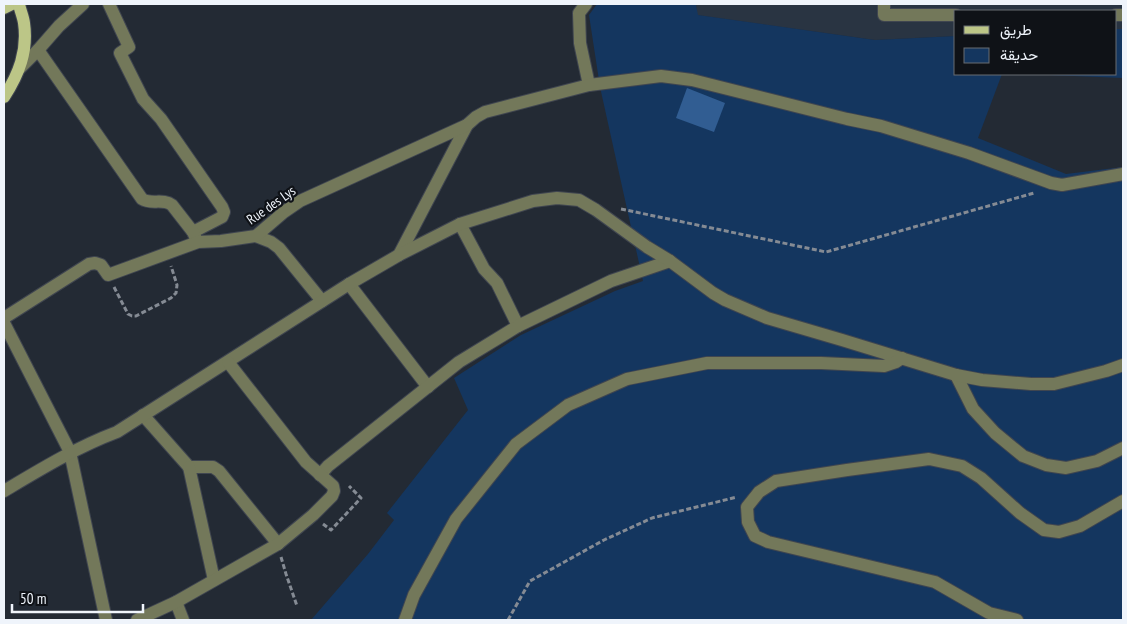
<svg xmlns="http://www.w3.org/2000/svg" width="1127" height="624" viewBox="0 0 1127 624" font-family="'PT Sans Narrow',Vazirmatn,sans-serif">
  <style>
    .built { fill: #293442 }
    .green { fill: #14365f }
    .building { fill: #315d92 }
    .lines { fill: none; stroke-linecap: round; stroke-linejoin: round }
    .minor-casing { stroke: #404650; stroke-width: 14 }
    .major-casing { stroke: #404650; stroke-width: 14 }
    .path { stroke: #858b94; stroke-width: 3; stroke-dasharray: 5 2.5; stroke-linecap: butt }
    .minor { stroke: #73785a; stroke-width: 12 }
    .major { stroke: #bcc687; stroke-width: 12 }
    .labels { text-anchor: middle; stroke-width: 4.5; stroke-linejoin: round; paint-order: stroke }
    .street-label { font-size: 14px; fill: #eff4fb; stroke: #0f1217 }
  </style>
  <rect width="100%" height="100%" fill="#232a34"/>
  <path class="built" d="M696,4H1123V29H1116V11H956V36L875,40L697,15Z"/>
  <g class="green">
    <path d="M597,4H690L696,5L698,15L875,40L956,36V74H1002L978,138L1066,174L1123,167V620H311L368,554L394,520L387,513L468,410L454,378L521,335L615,291L643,281L600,87L589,15Z"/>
    <path d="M1116,29H1123V78L1023,74H1116Z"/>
  </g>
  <path class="building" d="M687,88L725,103L714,132L676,118Z"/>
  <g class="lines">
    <defs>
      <g id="minor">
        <path d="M109,4L129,47L120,53L143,99L161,119L222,207L224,212L222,217L193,232"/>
        <path d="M586,4L579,13L580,43L589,85"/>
        <path d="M884,4V15H956"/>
        <path d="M1116,15H1123"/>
        <path d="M38,50L142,199C151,205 163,198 172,205L193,232L196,239"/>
        <path d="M20,68L38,50L59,26L83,4"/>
        <path d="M460,224L484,269L497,283L518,326"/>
        <path d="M256,236L271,242L279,248L322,301"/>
        <path d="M399,255L467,125"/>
        <path d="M349,284L428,387"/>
        <path d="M4,318L89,264L95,263L101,265L108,275L198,242L221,241L256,236L284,212L300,201L467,125L476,117L485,112L589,85L661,76L692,80L847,119L881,126L969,153L1051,183L1062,185L1123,174"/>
        <path d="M4,323L70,452L106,620"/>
        <path d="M956,375L973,409L995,433L1023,456L1046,465L1066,468L1097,461L1123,448"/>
        <path d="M143,415L189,467H213L219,471L278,544"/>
        <path d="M189,467L214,580"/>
        <path d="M320,475L328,466L459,362L518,326L611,281L670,261"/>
        <path d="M4,491C41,469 77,447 117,432L349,284L399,255L460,224L533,201L557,198L579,200L596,210L647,247L670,261L713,293L725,300L767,318L842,340L956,375L982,380L1031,384H1054L1106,371L1123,365"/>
        <path d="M176,602L183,620"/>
        <path d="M137,620L176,602L278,544L313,515L332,496L334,491L333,486L306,462L228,362"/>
        <path d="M405,620L414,595L456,519L516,444L568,405L627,379L707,363H821L884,366L896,362L902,358"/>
        <path d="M1017,620L989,613L935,582L768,542L755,536L748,522L747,507L759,492L776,481L847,470L929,459L962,466L981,478L1020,513L1044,530L1059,532L1080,526L1123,501"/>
      </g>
      <g id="major">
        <path d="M4,8L12,4"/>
        <path d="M4,97C19,74 28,51 24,23C23,16 20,10 19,4"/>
      </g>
    </defs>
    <use href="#minor" class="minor-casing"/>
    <use href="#major" class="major-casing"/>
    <g class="path">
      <path d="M621,209L826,252L1034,193"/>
      <path d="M114,287L128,314L132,316H136L171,298L176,293L177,285L171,266"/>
      <path d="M323,524L331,530L361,498L349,486"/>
      <path d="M281,557L286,574L297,606"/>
      <path d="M508,620L530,581L604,540L652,518L737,497"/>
    </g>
    <use href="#minor" class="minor"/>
    <use href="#major" class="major"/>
  </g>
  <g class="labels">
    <g class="street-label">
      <text transform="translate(271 205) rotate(-35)" y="5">Rue des Lys</text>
    </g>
  </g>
  <rect width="1127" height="624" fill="none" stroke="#eff4fb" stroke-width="10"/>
  <rect x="954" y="10" width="162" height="65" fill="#0f1217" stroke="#696c72"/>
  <rect x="964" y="26" width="25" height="8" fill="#bcc687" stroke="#696c72"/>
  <text x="1000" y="35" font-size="15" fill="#eff4fb">طريق</text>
  <rect x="964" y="48" width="25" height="15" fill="#14365f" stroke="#696c72"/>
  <text x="1000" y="60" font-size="15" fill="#eff4fb">حديقة</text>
  <path d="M12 604v8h131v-8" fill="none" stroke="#eff4fb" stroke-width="2.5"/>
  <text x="20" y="604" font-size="15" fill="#eff4fb" stroke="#0f1217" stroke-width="4" paint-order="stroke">50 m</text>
</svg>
